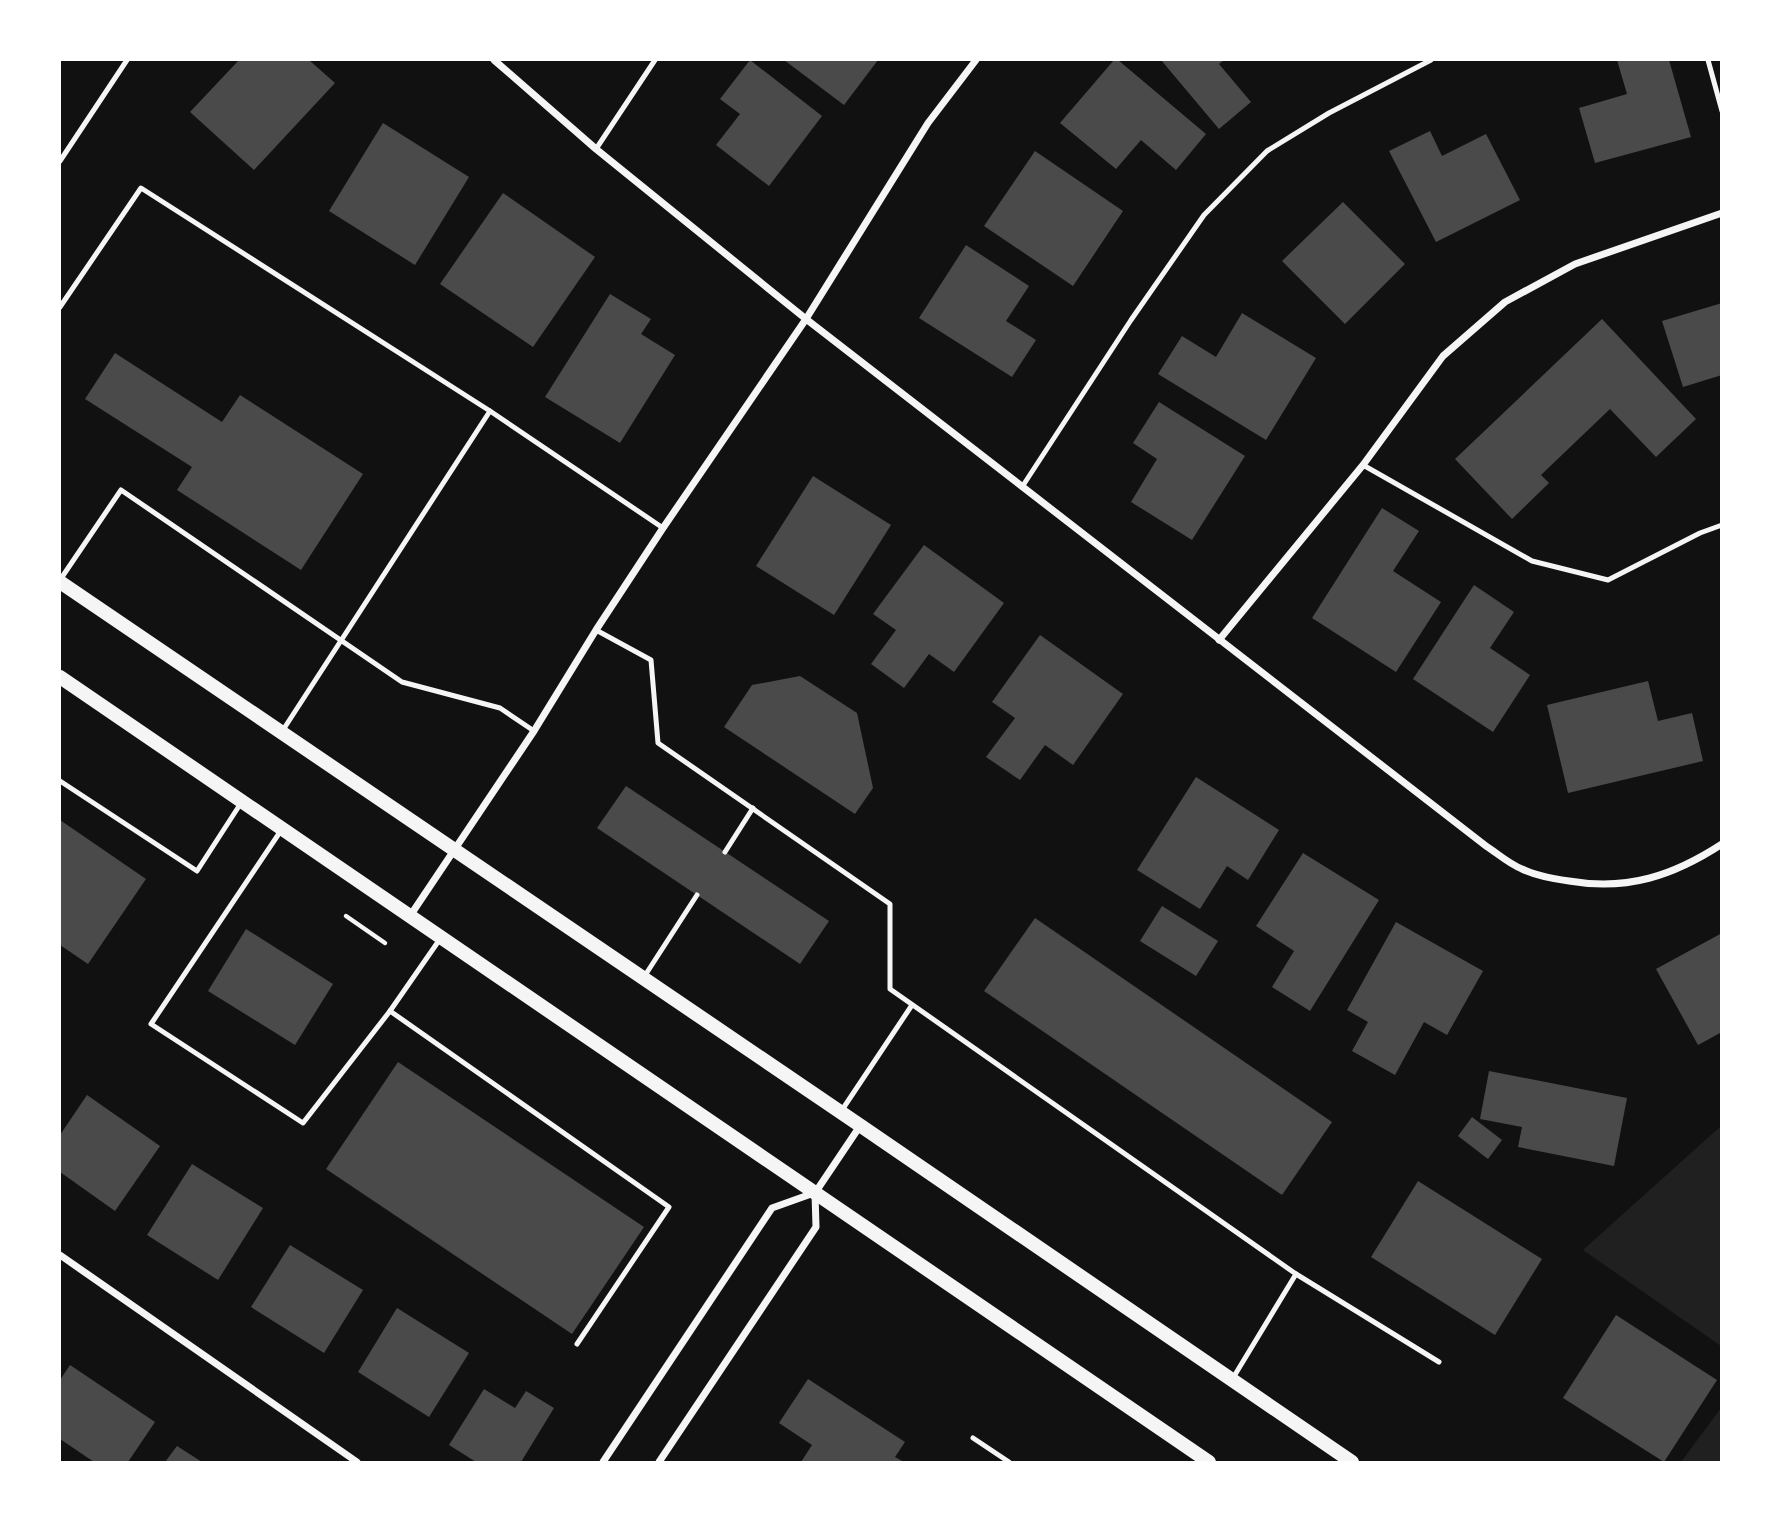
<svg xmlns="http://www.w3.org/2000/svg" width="1781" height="1522" viewBox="0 0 1781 1522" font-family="Signika,sans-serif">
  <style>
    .green { fill: #202020 }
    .building { fill: #4a4a4a }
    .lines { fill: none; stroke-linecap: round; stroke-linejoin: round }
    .path { stroke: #f5f5f5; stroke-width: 4.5 }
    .service { stroke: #f5f5f5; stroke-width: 5 }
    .minor { stroke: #f5f5f5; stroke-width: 7 }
    .secondary { stroke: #f5f5f5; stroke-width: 14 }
  </style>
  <rect width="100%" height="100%" fill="#111"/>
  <g class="green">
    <path d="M1721,1126V1346L1583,1250Z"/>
    <path d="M1721,1408V1462H1681Z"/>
  </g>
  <g class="building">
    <path d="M239,60H309L335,83L254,170L190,112Z"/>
    <path d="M750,60L822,116L769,186L716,145L740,114L720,99Z"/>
    <path d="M784,60H878L844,105Z"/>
    <path d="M1114,60H1118L1206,134L1176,170L1141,140L1116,169L1060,123Z"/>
    <path d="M1161,60H1224L1219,64L1251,102L1219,129Z"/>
    <path d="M1617,60H1669L1691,137L1595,163L1579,108L1627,94Z"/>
    <path d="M383,123L469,177L415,265L329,211Z"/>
    <path d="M1430,131L1442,156L1486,134L1520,200L1436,242L1389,151Z"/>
    <path d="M1035,151L1123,211L1073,286L984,226Z"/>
    <path d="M503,193L595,257L533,347L440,284Z"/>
    <path d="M1343,202L1405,264L1345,324L1282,261Z"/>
    <path d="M966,245L1029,286L1006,321L1036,340L1012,377L919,318Z"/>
    <path d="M610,294L651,319L641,334L675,355L620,443L545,397Z"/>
    <path d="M1722,303V375L1683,387L1662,321Z"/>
    <path d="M1242,313L1316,358L1266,440L1158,374L1182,336L1216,357Z"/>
    <path d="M1602,319L1696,419L1656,457L1610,409L1541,475L1549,483L1512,519L1455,459Z"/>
    <path d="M115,353L222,422L240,395L363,474L301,570L177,490L192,467L85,399Z"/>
    <path d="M1159,402L1245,456L1192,540L1131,502L1157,459L1133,443Z"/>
    <path d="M813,476L891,525L834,615L756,566Z"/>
    <path d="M1382,508L1419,531L1393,571L1441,602L1396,672L1312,618Z"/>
    <path d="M924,545L1004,603L954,672L929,654L904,688L871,664L896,630L873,614Z"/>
    <path d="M1474,585L1514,612L1490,648L1530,675L1493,732L1413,679Z"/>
    <path d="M1040,635L1123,694L1073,765L1045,745L1020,780L986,757L1015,718L992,702Z"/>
    <path d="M800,676L857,713L873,788L855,814L724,727L752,685Z"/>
    <path d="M1648,681L1658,721L1692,713L1703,761L1568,793L1547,705Z"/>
    <path d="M1196,777L1279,830L1248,880L1227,866L1200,909L1137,870Z"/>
    <path d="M626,786L829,921L800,964L597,828Z"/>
    <path d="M60,820L146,879L88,964L60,945Z"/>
    <path d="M1303,853L1379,900L1310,1011L1272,987L1294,951L1256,926Z"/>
    <path d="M1162,906L1218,941L1196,976L1140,941Z"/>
    <path d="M1035,918L1332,1122L1282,1195L984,991Z"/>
    <path d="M1396,922L1483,971L1447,1035L1424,1022L1395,1075L1352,1051L1368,1022L1347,1010Z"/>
    <path d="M246,929L333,984L295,1045L208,991Z"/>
    <path d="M1722,933V1032L1698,1045L1656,969Z"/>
    <path d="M398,1062L644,1227L572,1334L326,1169Z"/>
    <path d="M1489,1071L1627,1098L1614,1166L1518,1147L1522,1127L1480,1119Z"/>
    <path d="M87,1095L160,1146L115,1211L60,1172V1135Z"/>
    <path d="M1472,1117L1502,1140L1488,1159L1458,1136Z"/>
    <path d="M192,1164L263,1208L218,1280L147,1235Z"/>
    <path d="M1418,1181L1542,1259L1495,1335L1371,1257Z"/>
    <path d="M290,1245L363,1290L324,1353L251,1307Z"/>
    <path d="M397,1308L469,1353L429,1417L358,1372Z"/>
    <path d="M1616,1315L1717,1380L1664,1462L1563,1398Z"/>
    <path d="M70,1365L155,1422L128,1462H94L60,1439V1380Z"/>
    <path d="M808,1379L905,1442L895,1457L904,1462H801L812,1445L779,1423Z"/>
    <path d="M484,1389L515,1408L526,1391L554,1408L521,1462H476L449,1445Z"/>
    <path d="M177,1446L202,1462H165Z"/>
  </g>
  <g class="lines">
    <path class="path" d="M346,916L385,943"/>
    <g class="service">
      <path d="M1708,60L1722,111"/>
      <path d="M596,149L655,60"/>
      <path d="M60,161L127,60"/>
      <path d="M60,307L141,188L490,411L283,730"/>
      <path d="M490,411L663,528"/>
      <path d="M1363,465L1532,561L1608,580L1700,533L1722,525"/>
      <path d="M1022,487L1131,320L1204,215L1267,151L1329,113L1431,60"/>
      <path d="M60,580L121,490L402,682L500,708L534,731"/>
      <path d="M596,630L651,660L658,743L890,904V989L1296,1274L1233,1378"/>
      <path d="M60,781L197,871L241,803"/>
      <path d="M282,829L151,1024L303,1123L390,1011L440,939"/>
      <path d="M725,852L753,808"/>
      <path d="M644,977L697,895"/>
      <path d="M390,1011L669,1207L577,1344"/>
      <path d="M842,1110L912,1005"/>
      <path d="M1296,1274L1439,1362"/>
      <path d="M973,1438L1009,1462"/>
    </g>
    <g class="minor">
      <path d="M494,60L596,149L806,319L1486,846C1497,853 1509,864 1522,869C1536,876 1554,879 1569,881C1627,891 1673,876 1722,844"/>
      <path d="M1219,640L1363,465L1443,356L1505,302L1575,264L1722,213"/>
      <path d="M410,916L534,731L596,630L663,528L806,319L928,123L976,60"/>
      <path d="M60,1255L357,1462"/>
      <path d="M603,1462L772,1208L814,1193"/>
      <path d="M659,1462L816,1227L815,1193L860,1126"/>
    </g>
    <g class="secondary">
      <path d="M60,582L861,1126L1352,1462"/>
      <path d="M60,677L1209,1462"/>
    </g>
  </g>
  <rect width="1781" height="1522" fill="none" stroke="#ffffff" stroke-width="122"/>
</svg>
